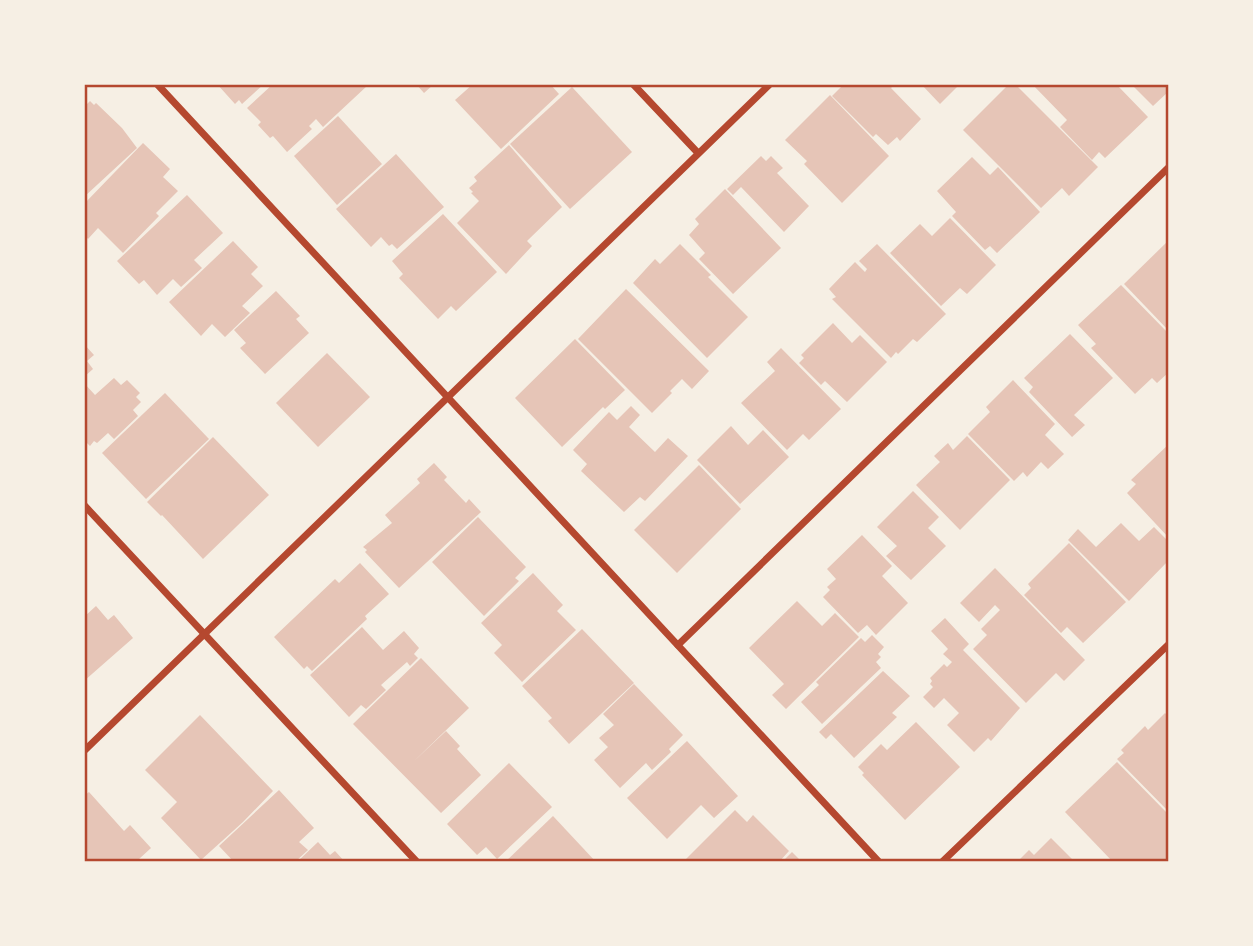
<svg xmlns="http://www.w3.org/2000/svg" width="1253" height="946" viewBox="0 0 1253 946" font-family="'PT Sans',sans-serif">
  <style>
    .building { fill: #e6c5b7 }
    .lines { fill: none; stroke-linecap: round; stroke-linejoin: round }
    .minor { stroke: #b5482f; stroke-width: 7 }
    .neatline { fill: none; stroke: #b5482f; stroke-width: 2.5 }
  </style>
  <rect width="100%" height="100%" fill="#f6efe4"/>
  <g class="building">
    <path d="M217,84H264L242,104L239,100L235,104Z"/>
    <path d="M273,84H365L367,86L323,127L316,119L309,126L312,129L287,152L273,136L270,138L258,125L261,122L247,108Z"/>
    <path d="M416,84H434L424,93Z"/>
    <path d="M473,84H550L559,94L501,149L455,100Z"/>
    <path d="M844,84H895L891,88L921,119L900,141L897,137L888,145L876,134L873,137L832,96Z"/>
    <path d="M921,84H960L940,104Z"/>
    <path d="M1009,84H1015L1098,167L1069,196L1062,188L1041,208L963,130Z"/>
    <path d="M1032,84H1116L1148,117L1105,158L1099,152L1092,160L1060,127L1067,120Z"/>
    <path d="M1131,84H1169V91L1153,106Z"/>
    <path d="M572,87L632,152L570,209L510,144Z"/>
    <path d="M830,95L889,156L842,203L804,164L807,161L785,140Z"/>
    <path d="M90,101L94,105L96,103L122,128L137,148L84,197V107Z"/>
    <path d="M338,116L382,164L337,205L294,156Z"/>
    <path d="M143,143L170,169L163,177L178,191L156,213L159,216L123,253L98,228L88,239L84,234V204Z"/>
    <path d="M509,145L562,207L527,241L532,246L506,274L457,223L479,201L471,193L473,192L469,188L477,181L474,177Z"/>
    <path d="M396,154L444,207L397,249L392,244L389,246L381,237L371,247L336,209Z"/>
    <path d="M761,156L766,161L771,156L783,168L777,173L809,206L784,232L741,187L733,195L727,189Z"/>
    <path d="M972,157L990,175L998,167L1040,212L997,253L990,246L985,250L952,216L956,212L937,191Z"/>
    <path d="M725,189L781,248L733,294L699,259L705,253L689,235L699,224L695,219Z"/>
    <path d="M187,195L223,233L194,260L202,268L181,287L173,279L157,295L144,280L139,284L117,261Z"/>
    <path d="M443,214L497,272L456,311L451,306L438,319L399,278L403,274L392,261Z"/>
    <path d="M950,218L996,265L967,294L960,288L941,306L890,253L920,224L932,236Z"/>
    <path d="M1169,240V331L1124,284Z"/>
    <path d="M233,241L258,267L251,274L263,286L242,306L250,313L225,337L212,324L201,336L169,302Z"/>
    <path d="M680,244L711,275L708,277L748,317L707,358L633,283L655,259L660,264Z"/>
    <path d="M877,244L946,314L917,342L913,339L898,354L896,352L891,358L832,299L836,297L829,289L855,262L865,272L867,269L859,261Z"/>
    <path d="M1121,285L1169,334V372L1157,383L1152,378L1135,394L1091,348L1096,344L1078,325Z"/>
    <path d="M626,289L709,371L692,389L682,379L670,391L672,393L652,413L578,339Z"/>
    <path d="M276,291L300,316L296,319L309,333L265,374L240,348L246,343L234,330Z"/>
    <path d="M833,323L852,343L860,335L887,362L847,402L825,381L821,385L799,363L804,358L801,355Z"/>
    <path d="M1070,334L1113,378L1074,415L1085,425L1072,437L1029,392L1033,387L1024,378Z"/>
    <path d="M575,339L625,390L605,409L603,407L562,447L515,398Z"/>
    <path d="M84,344L94,355L87,361L93,369L84,377Z"/>
    <path d="M781,348L841,409L809,440L803,434L787,450L741,403L775,371L767,362Z"/>
    <path d="M327,353L370,397L318,447L276,403Z"/>
    <path d="M114,378L121,385L127,380L140,393L136,397L141,402L133,410L138,416L114,439L108,433L97,443L94,441L90,446L84,440V383L95,395Z"/>
    <path d="M1013,380L1055,424L1045,435L1064,454L1048,469L1041,462L1027,477L1023,472L1014,481L968,434L990,412L986,407Z"/>
    <path d="M165,393L209,439L146,499L102,453Z"/>
    <path d="M631,406L640,415L629,427L655,452L668,438L688,456L645,501L640,497L624,512L581,471L587,464L573,450L609,412L617,420Z"/>
    <path d="M731,426L748,445L763,430L789,457L740,504L697,460Z"/>
    <path d="M967,436L1010,480L960,530L916,485L940,462L934,456L948,443L953,450Z"/>
    <path d="M213,437L269,495L203,559L162,515L161,516L147,502Z"/>
    <path d="M1169,444V538L1127,493L1136,484L1131,480Z"/>
    <path d="M434,463L447,477L444,480L466,503L469,499L481,512L399,588L365,552L367,550L363,547L392,523L385,515L420,483L417,479Z"/>
    <path d="M699,465L741,509L677,573L634,530Z"/>
    <path d="M913,491L939,517L928,528L946,546L911,580L886,556L897,546L877,527Z"/>
    <path d="M478,517L526,567L515,578L519,581L484,616L432,562Z"/>
    <path d="M1121,523L1139,541L1154,527L1169,542V560L1129,601L1068,540L1078,529L1096,547Z"/>
    <path d="M862,535L892,566L882,576L908,603L876,635L867,625L858,633L823,597L830,590L827,587L836,579L827,569Z"/>
    <path d="M1069,543L1126,602L1083,643L1067,627L1061,633L1024,595L1031,588L1028,584Z"/>
    <path d="M360,563L389,594L365,616L367,619L312,671L307,666L304,669L274,637L335,579L339,583Z"/>
    <path d="M995,568L1085,660L1064,681L1056,673L1026,703L973,649L987,635L981,629L1000,610L995,605L979,622L960,603Z"/>
    <path d="M533,573L563,605L557,611L576,630L522,682L494,653L502,645L481,623Z"/>
    <path d="M797,601L822,626L835,613L859,637L786,709L772,695L784,684L749,648Z"/>
    <path d="M96,606L108,620L114,615L133,638L84,681V617Z"/>
    <path d="M945,618L969,644L963,650L1020,708L991,741L988,738L974,752L947,725L959,713L944,698L934,708L923,697L933,687L930,684L932,681L930,678L944,664L947,667L952,662L943,654L948,649L931,631Z"/>
    <path d="M362,627L383,650L404,631L419,648L414,654L418,658L410,666L407,662L381,685L386,690L366,709L361,705L349,717L310,675Z"/>
    <path d="M582,629L634,683L569,744L548,721L552,718L522,686Z"/>
    <path d="M872,635L884,647L878,654L881,657L876,662L881,668L822,724L801,702L819,685L816,682L861,638L865,642Z"/>
    <path d="M421,658L469,708L412,763L446,731L460,746L457,749L481,775L441,813L353,724Z"/>
    <path d="M883,671L910,696L892,713L897,717L854,758L831,734L826,739L819,732Z"/>
    <path d="M634,684L683,735L669,749L671,752L652,770L646,763L620,788L594,760L608,747L599,738L614,725L603,714Z"/>
    <path d="M1165,713L1169,717V812L1117,759L1124,753L1121,750L1145,726L1148,730Z"/>
    <path d="M200,715L273,791L243,822L201,860L161,818L177,802L145,770Z"/>
    <path d="M916,722L960,767L905,820L862,775L864,773L858,767L881,744L887,750Z"/>
    <path d="M687,741L738,796L714,818L701,805L667,839L627,798Z"/>
    <path d="M1117,762L1169,815L1168,862H1113L1065,812Z"/>
    <path d="M509,763L552,807L497,859L486,847L477,855L447,824Z"/>
    <path d="M279,790L314,828L299,842L308,850L295,862H234L219,846Z"/>
    <path d="M89,792L124,831L130,825L151,848L139,859L141,862H84V796Z"/>
    <path d="M735,810L747,822L753,815L789,851L779,862H683Z"/>
    <path d="M553,816L596,862H505Z"/>
    <path d="M1051,838L1075,862H1017L1029,850L1034,855Z"/>
    <path d="M318,842L330,855L335,851L345,862H297Z"/>
    <path d="M792,852L802,862H782Z"/>
  </g>
  <g class="lines">
    <g class="minor">
      <path d="M157,84L879,862"/>
      <path d="M633,84L698,153"/>
      <path d="M84,505L417,862"/>
      <path d="M678,645L1169,167"/>
      <path d="M84,751L770,84"/>
      <path d="M942,862L1169,644"/>
    </g>
  </g>
  <rect width="1253" height="946" fill="none" stroke="#f6efe4" stroke-width="172"/>
  <rect x="86" y="86" width="1081" height="774" class="neatline"/>
</svg>
